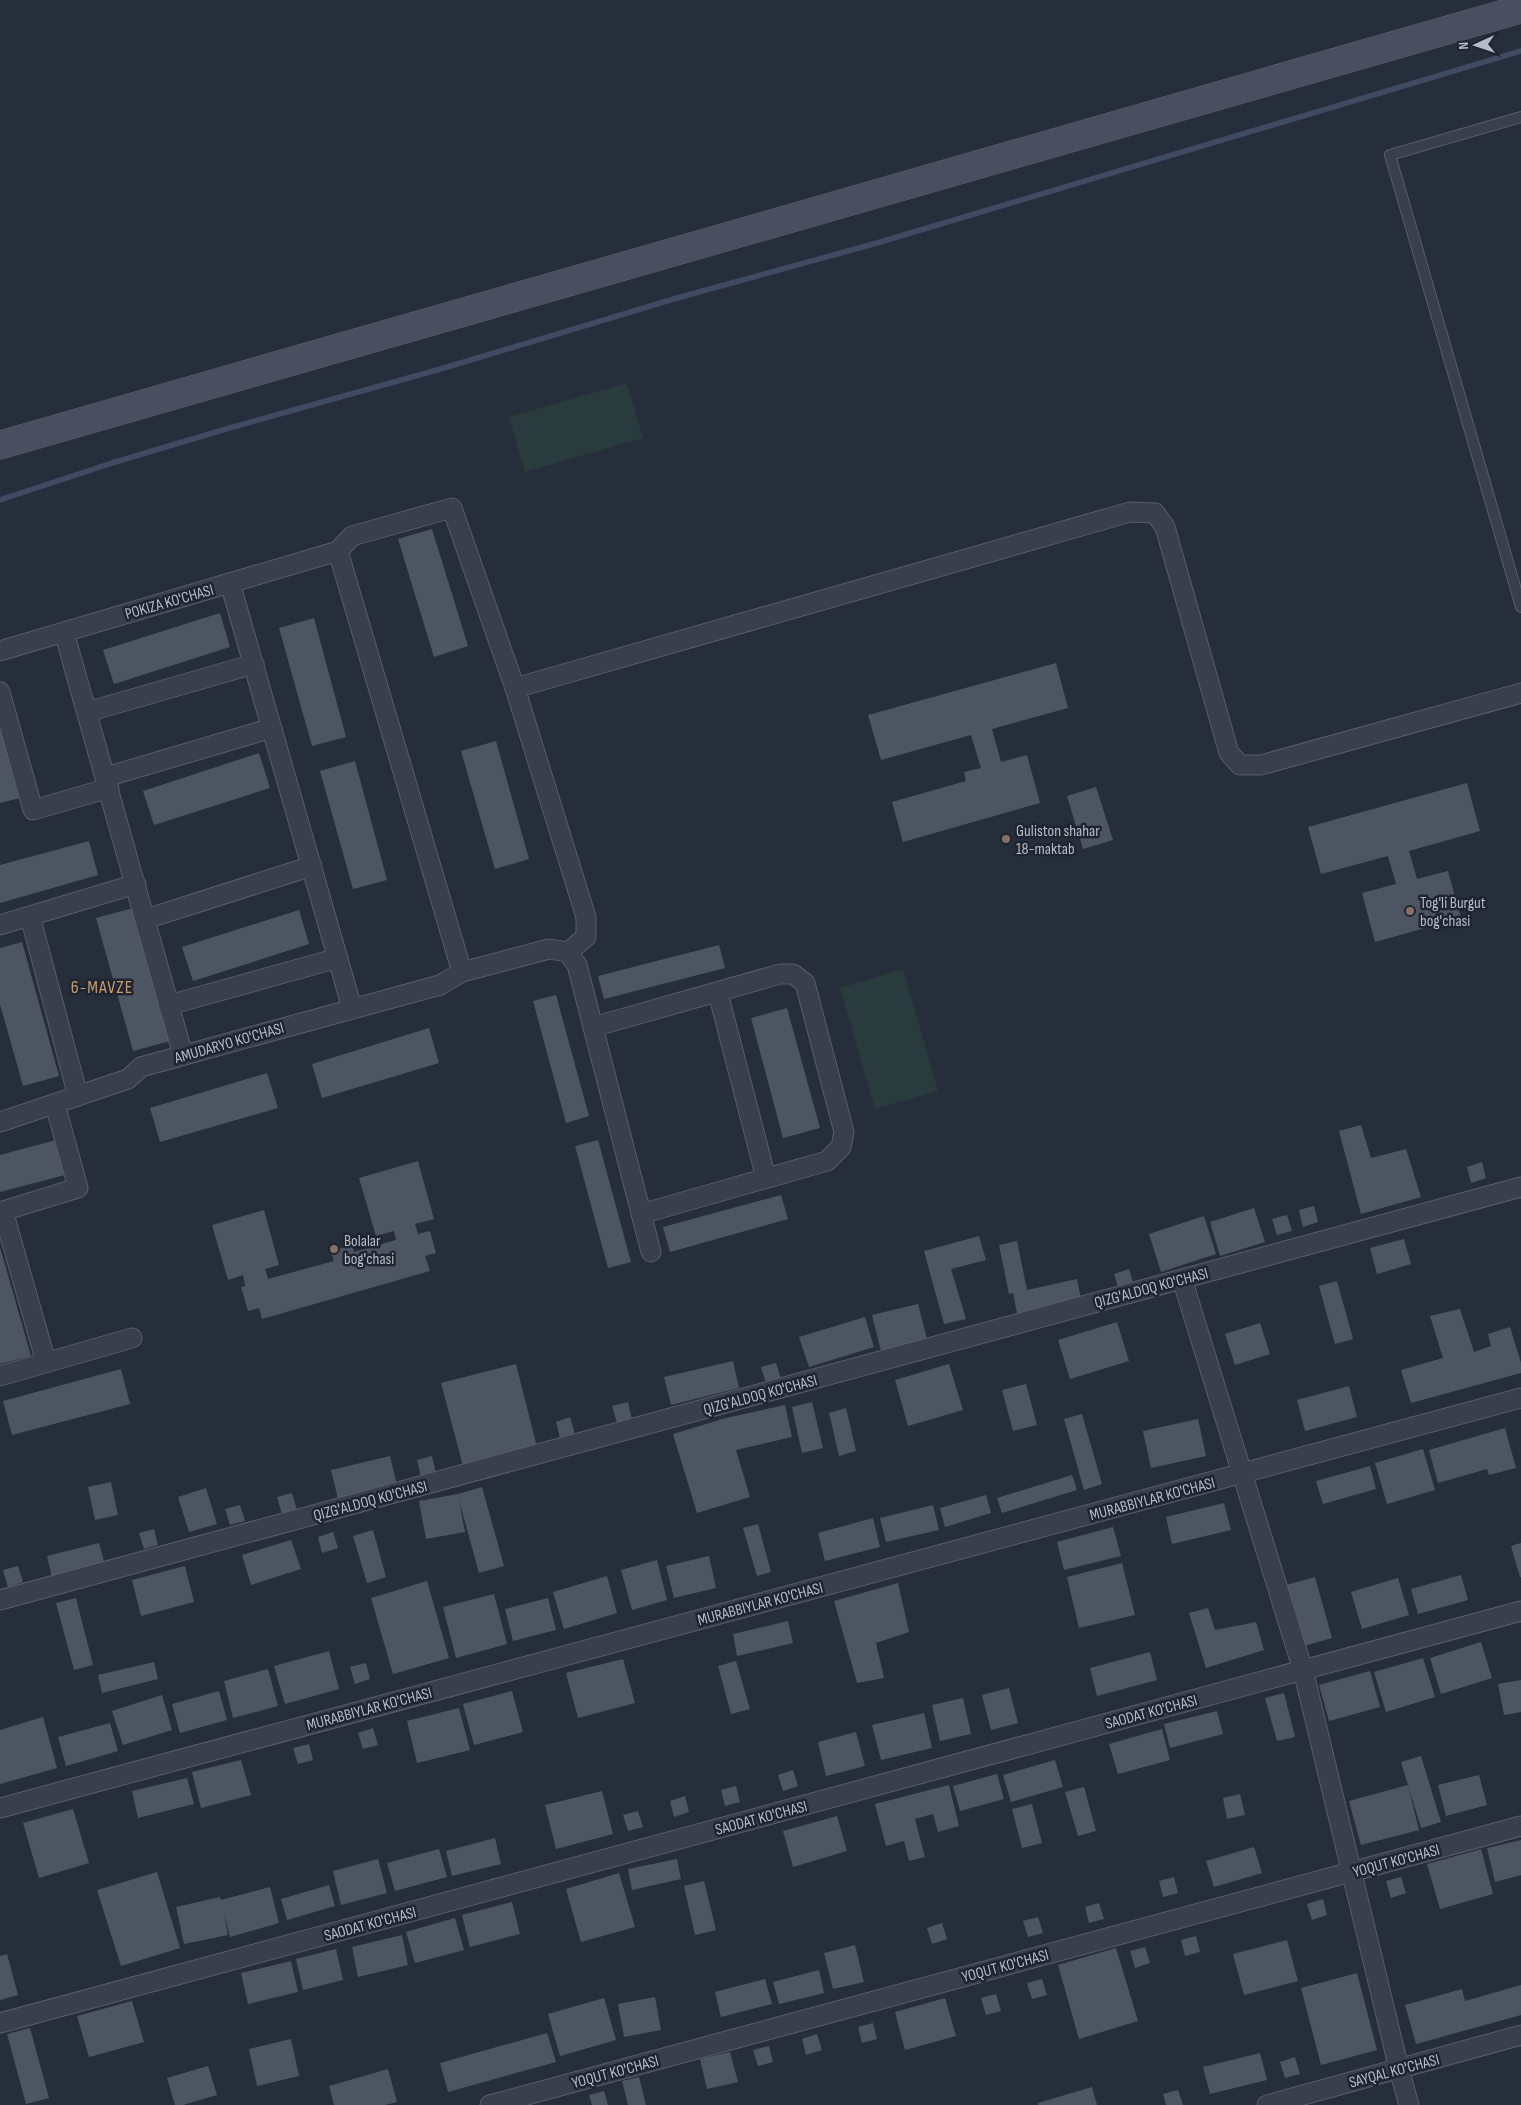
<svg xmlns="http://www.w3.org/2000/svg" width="1521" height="2105" viewBox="0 0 1521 2105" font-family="'Sofia Sans Condensed',sans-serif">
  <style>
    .garden { fill: #2a3b3d }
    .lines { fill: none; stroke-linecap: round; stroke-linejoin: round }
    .stream { stroke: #3e4b62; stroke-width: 5.5 }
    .building { fill: #4d5563 }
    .service-casing { stroke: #585e69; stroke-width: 12 }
    .minor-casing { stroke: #585e69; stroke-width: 21 }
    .secondary-casing { stroke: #585e69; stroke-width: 29 }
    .service { stroke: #3a404b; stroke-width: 10 }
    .minor { stroke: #3a404b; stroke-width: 19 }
    .secondary { stroke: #494f5e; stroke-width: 28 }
    .education-dot { fill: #8d6e63; stroke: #1f2530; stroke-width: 2 }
    .labels { text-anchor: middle; stroke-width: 5; stroke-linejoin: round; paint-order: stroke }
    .street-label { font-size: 16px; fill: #b6bbc7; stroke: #1f2530 }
    .poi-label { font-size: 16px; fill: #b6bbc7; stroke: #1f2530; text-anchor: start }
    .neighbourhood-label { font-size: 18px; letter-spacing: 1px; fill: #c99c6f; stroke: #1f2530 }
  </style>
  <rect width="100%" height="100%" fill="#272e3b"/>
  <g class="garden">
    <path d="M627,383L643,438L525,472L509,417Z"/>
    <path d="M903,969L938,1091L875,1109L840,988Z"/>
  </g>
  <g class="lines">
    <path class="stream" d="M0,500L112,463L226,429L444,368L677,298L877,243L1521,51"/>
  </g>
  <g class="building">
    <path d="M432,529L468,646L434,657L398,539Z"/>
    <path d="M220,613L230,647L114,684L103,650Z"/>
    <path d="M314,618L346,737L312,746L279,628Z"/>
    <path d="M1056,663L1068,708L992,729L1001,762L1027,755L1040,803L903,842L892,802L966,781L964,772L981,768L971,735L881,760L868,715Z"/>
    <path d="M0,712L24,797L0,803Z"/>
    <path d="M496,741L529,859L495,869L461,751Z"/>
    <path d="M259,753L270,788L154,825L143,791Z"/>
    <path d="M355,761L387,880L353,889L320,771Z"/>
    <path d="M1467,783L1480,831L1409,851L1417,879L1448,871L1461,918L1375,942L1362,893L1396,884L1388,856L1321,874L1308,827Z"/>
    <path d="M1096,787L1113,840L1083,849L1067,796Z"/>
    <path d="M89,841L98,875L0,903V865Z"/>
    <path d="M133,908L170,1041L133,1051L96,918Z"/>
    <path d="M299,910L309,944L193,981L182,947Z"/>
    <path d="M22,942L59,1076L23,1086L0,1004V948Z"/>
    <path d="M719,945L725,968L604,999L598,976Z"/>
    <path d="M556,995L589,1116L566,1123L533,1001Z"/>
    <path d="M787,1008L820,1128L783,1138L751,1018Z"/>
    <path d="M429,1028L439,1063L322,1098L312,1064Z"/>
    <path d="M267,1073L278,1108L160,1142L150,1108Z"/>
    <path d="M1361,1125L1371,1158L1406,1149L1421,1197L1361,1214L1339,1131Z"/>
    <path d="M56,1140L65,1175L0,1192V1155Z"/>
    <path d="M598,1140L631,1262L608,1268L575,1146Z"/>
    <path d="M418,1161L434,1219L415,1224L418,1234L430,1231L436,1253L425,1256L430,1271L262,1319L259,1308L248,1311L241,1287L245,1286L243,1275L228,1280L212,1225L264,1210L279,1265L265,1269L268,1279L334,1261L331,1251L352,1245L354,1252L396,1240L394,1231L376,1236L359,1178Z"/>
    <path d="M1482,1162L1486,1178L1471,1183L1467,1167Z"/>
    <path d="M781,1195L788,1219L670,1252L663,1227Z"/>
    <path d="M1314,1206L1318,1222L1303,1227L1299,1210Z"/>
    <path d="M1254,1208L1265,1242L1220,1256L1210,1222Z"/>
    <path d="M1287,1215L1292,1231L1277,1235L1272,1219Z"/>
    <path d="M1204,1216L1216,1254L1161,1272L1149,1234Z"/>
    <path d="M979,1236L986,1260L951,1269L966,1319L944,1324L924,1251Z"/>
    <path d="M1404,1239L1411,1264L1377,1274L1370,1248Z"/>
    <path d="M1017,1241L1027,1290L1077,1279L1081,1299L1017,1313L1013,1293L1009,1294L999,1245Z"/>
    <path d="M0,1247L31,1356L0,1364Z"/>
    <path d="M1129,1269L1134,1286L1119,1290L1114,1274Z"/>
    <path d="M1337,1281L1353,1339L1335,1344L1319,1286Z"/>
    <path d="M918,1304L927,1339L881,1351L872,1315Z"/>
    <path d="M1460,1309L1474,1352L1491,1346L1488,1334L1510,1327L1521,1363V1373L1411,1403L1401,1370L1443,1358L1430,1316Z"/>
    <path d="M865,1317L874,1347L809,1367L799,1337Z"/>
    <path d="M1117,1322L1129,1361L1070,1379L1058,1340Z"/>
    <path d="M1260,1323L1270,1354L1235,1365L1225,1334Z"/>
    <path d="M733,1361L739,1388L671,1405L664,1377Z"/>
    <path d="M776,1363L781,1379L766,1383L761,1367Z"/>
    <path d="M516,1364L537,1447L463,1466L441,1383Z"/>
    <path d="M949,1364L963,1410L908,1426L895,1380Z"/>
    <path d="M121,1369L130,1404L12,1435L3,1401Z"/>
    <path d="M1026,1384L1037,1425L1013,1431L1002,1390Z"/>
    <path d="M1349,1386L1357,1417L1305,1431L1297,1400Z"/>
    <path d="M628,1402L632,1419L617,1423L612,1406Z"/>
    <path d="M812,1402L823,1448L802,1453L792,1407Z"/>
    <path d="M785,1405L792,1437L736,1450L750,1497L697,1513L673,1434L726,1418Z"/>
    <path d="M846,1408L856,1451L839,1456L829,1413Z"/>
    <path d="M1082,1414L1102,1484L1084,1490L1064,1419Z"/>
    <path d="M570,1417L575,1434L560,1438L556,1422Z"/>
    <path d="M1198,1419L1206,1456L1151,1468L1143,1431Z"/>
    <path d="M1505,1428L1516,1468L1489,1475L1487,1469L1438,1483L1429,1450Z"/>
    <path d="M1423,1449L1435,1490L1387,1504L1375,1463Z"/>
    <path d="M390,1456L397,1485L338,1499L331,1470Z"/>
    <path d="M432,1456L436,1473L421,1477L417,1460Z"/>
    <path d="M1370,1466L1376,1489L1323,1504L1316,1481Z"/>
    <path d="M1072,1475L1077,1490L1002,1513L997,1498Z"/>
    <path d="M111,1482L118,1515L95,1520L88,1487Z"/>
    <path d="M482,1487L504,1566L479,1573L459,1500L465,1532L426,1539L419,1501L458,1494Z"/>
    <path d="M206,1488L217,1524L189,1532L178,1497Z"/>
    <path d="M292,1493L297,1510L282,1514L277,1497Z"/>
    <path d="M986,1495L991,1513L945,1527L940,1508Z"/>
    <path d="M1224,1503L1231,1530L1172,1544L1166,1517Z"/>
    <path d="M240,1505L245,1521L230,1525L225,1509Z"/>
    <path d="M933,1505L939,1530L886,1542L880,1518Z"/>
    <path d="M873,1518L880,1547L825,1561L818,1533Z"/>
    <path d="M758,1524L771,1572L757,1576L743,1528Z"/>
    <path d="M1113,1527L1121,1556L1064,1570L1057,1542Z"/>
    <path d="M154,1529L158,1545L144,1549L139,1533Z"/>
    <path d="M373,1530L386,1577L367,1583L353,1536Z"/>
    <path d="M333,1532L338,1548L322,1553L318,1537Z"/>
    <path d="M291,1540L301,1569L251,1585L242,1555Z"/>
    <path d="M99,1543L105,1565L52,1578L47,1556Z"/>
    <path d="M1521,1543V1577H1520L1511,1546Z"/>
    <path d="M709,1556L716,1588L674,1598L666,1566Z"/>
    <path d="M657,1560L667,1600L632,1610L621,1570Z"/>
    <path d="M1122,1563L1135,1615L1079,1628L1067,1577Z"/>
    <path d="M18,1566L23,1582L8,1587L3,1570Z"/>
    <path d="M185,1566L194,1602L141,1616L132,1580Z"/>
    <path d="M1461,1575L1468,1600L1418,1614L1411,1589Z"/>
    <path d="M607,1576L617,1613L564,1629L553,1592Z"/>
    <path d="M1315,1577L1332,1638L1304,1646L1286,1585Z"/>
    <path d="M1398,1578L1409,1615L1362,1629L1351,1592Z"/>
    <path d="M427,1581L449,1658L393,1674L371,1598Z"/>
    <path d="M898,1583L909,1632L876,1643L884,1678L857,1683L834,1601Z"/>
    <path d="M494,1594L507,1644L456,1658L443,1607Z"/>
    <path d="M76,1598L93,1665L74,1670L56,1603Z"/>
    <path d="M548,1598L556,1630L513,1641L505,1609Z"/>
    <path d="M1208,1608L1215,1630L1256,1622L1264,1650L1206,1668L1189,1613Z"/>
    <path d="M788,1621L793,1643L737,1656L733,1634Z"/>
    <path d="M1481,1642L1492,1678L1441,1694L1430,1658Z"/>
    <path d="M329,1651L339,1689L285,1704L274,1666Z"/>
    <path d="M1150,1652L1157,1680L1097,1696L1090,1668Z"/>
    <path d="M1423,1658L1435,1697L1386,1712L1374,1672Z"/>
    <path d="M623,1659L635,1703L578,1718L566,1673Z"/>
    <path d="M736,1661L750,1709L731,1714L718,1666Z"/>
    <path d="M154,1662L158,1679L102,1693L98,1675Z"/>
    <path d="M366,1663L370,1679L355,1684L350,1667Z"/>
    <path d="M268,1669L278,1706L233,1718L224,1681Z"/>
    <path d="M1370,1671L1380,1707L1329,1721L1319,1685Z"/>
    <path d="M1521,1680V1712L1504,1715L1498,1684Z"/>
    <path d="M1009,1688L1018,1723L991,1730L982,1695Z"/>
    <path d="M219,1691L227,1720L180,1733L172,1704Z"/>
    <path d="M512,1691L523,1732L474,1745L463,1704Z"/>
    <path d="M1284,1693L1295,1737L1277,1741L1265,1698Z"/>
    <path d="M162,1695L172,1730L123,1745L112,1711Z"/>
    <path d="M963,1698L971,1734L940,1741L932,1705Z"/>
    <path d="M459,1708L470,1750L417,1763L407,1721Z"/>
    <path d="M1217,1711L1223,1734L1170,1748L1164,1724Z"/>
    <path d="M924,1713L932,1748L881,1760L872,1725Z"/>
    <path d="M43,1717L57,1768L0,1784V1730Z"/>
    <path d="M110,1723L118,1751L66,1766L58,1737Z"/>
    <path d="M373,1728L378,1745L363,1749L358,1733Z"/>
    <path d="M1162,1729L1170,1760L1118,1774L1109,1744Z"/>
    <path d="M856,1732L865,1766L826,1776L818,1742Z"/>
    <path d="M309,1744L313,1760L298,1764L293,1748Z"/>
    <path d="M1421,1756L1441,1822L1421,1828L1401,1762Z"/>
    <path d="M241,1760L251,1795L201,1808L192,1772Z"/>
    <path d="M1055,1760L1063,1787L1011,1802L1003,1775Z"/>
    <path d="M793,1770L798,1786L783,1791L778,1775Z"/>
    <path d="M997,1774L1004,1799L960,1811L953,1786Z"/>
    <path d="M1479,1775L1487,1805L1446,1816L1438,1785Z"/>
    <path d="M187,1778L194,1804L138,1818L132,1791Z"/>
    <path d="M949,1785L959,1826L938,1832L933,1814L915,1819L925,1857L909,1861L904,1841L886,1846L875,1804Z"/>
    <path d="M1408,1785L1419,1830L1361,1845L1349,1801Z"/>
    <path d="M736,1786L740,1802L725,1806L721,1790Z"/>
    <path d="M1084,1787L1096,1831L1078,1836L1065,1792Z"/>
    <path d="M602,1791L613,1834L556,1849L545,1805Z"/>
    <path d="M1240,1794L1245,1815L1227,1819L1223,1798Z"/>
    <path d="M685,1796L689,1812L674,1817L670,1801Z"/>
    <path d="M1032,1804L1042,1843L1022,1848L1012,1809Z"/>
    <path d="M73,1809L89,1863L39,1878L23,1823Z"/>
    <path d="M638,1811L643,1827L628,1831L623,1815Z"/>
    <path d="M837,1816L847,1851L793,1867L783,1831Z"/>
    <path d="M495,1838L501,1864L452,1876L446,1851Z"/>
    <path d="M1521,1840V1875L1495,1882L1487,1848Z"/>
    <path d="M1254,1847L1262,1873L1214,1887L1206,1861Z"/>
    <path d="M439,1849L447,1877L395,1891L387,1863Z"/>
    <path d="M1481,1849L1493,1894L1440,1909L1427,1864Z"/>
    <path d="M378,1859L387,1893L341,1905L333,1871Z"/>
    <path d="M677,1859L681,1879L632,1890L628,1869Z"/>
    <path d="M157,1872L180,1948L121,1966L97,1890Z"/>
    <path d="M619,1873L635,1927L581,1942L566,1889Z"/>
    <path d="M1174,1877L1178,1893L1163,1897L1159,1881Z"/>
    <path d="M1401,1877L1406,1893L1391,1898L1386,1881Z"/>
    <path d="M704,1881L716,1930L695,1935L684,1886Z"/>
    <path d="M329,1885L335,1906L287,1920L281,1899Z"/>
    <path d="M270,1887L279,1923L230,1937L224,1912L228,1935L184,1944L176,1907L220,1897L221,1900Z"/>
    <path d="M1323,1899L1327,1915L1312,1920L1307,1904Z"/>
    <path d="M512,1902L520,1934L470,1947L462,1915Z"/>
    <path d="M1099,1903L1104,1919L1089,1923L1085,1907Z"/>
    <path d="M1038,1917L1043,1933L1028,1937L1023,1921Z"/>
    <path d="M455,1918L464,1950L415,1963L406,1932Z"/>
    <path d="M942,1923L947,1939L932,1944L927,1928Z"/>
    <path d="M402,1935L408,1965L358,1977L352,1947Z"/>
    <path d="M1196,1936L1200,1952L1185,1956L1181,1940Z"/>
    <path d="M1287,1940L1298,1981L1244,1995L1233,1954Z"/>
    <path d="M855,1945L864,1982L833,1989L824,1953Z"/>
    <path d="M1145,1947L1150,1963L1135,1968L1130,1951Z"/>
    <path d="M1116,1948L1138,2021L1079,2039L1058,1965Z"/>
    <path d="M336,1949L343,1980L303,1990L296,1959Z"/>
    <path d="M7,1954L18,1995L0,2000V1956Z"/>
    <path d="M291,1961L298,1992L248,2004L241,1973Z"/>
    <path d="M819,1970L824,1993L779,2004L773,1982Z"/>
    <path d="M1357,1973L1377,2050L1321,2065L1301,1988Z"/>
    <path d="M765,1979L772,2004L721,2017L715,1992Z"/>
    <path d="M1042,1979L1047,1995L1032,1999L1027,1983Z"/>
    <path d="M1521,1985V2015L1416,2044L1405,2005L1462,1989L1465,2001Z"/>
    <path d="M996,1994L1001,2011L986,2015L981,1998Z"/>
    <path d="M655,1997L661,2030L624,2037L618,2004Z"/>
    <path d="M604,1998L616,2040L560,2056L548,2014Z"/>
    <path d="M945,1998L956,2036L905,2050L895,2012Z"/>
    <path d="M132,2001L144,2042L89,2057L77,2016Z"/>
    <path d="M873,2023L877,2039L862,2043L858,2027Z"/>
    <path d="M30,2028L49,2098L26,2104L7,2034Z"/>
    <path d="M547,2033L556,2062L448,2092L440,2063Z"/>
    <path d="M817,2034L822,2050L806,2055L802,2039Z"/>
    <path d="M291,2039L299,2076L257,2086L249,2049Z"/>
    <path d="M769,2046L773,2062L758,2066L753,2050Z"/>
    <path d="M730,2052L738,2082L707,2089L700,2059Z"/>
    <path d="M1260,2053L1267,2080L1210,2094L1203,2067Z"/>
    <path d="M1295,2057L1300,2074L1285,2078L1280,2062Z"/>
    <path d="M208,2066L217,2095L183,2105H175L167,2078Z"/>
    <path d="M388,2069L397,2102L385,2105H334L329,2086Z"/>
    <path d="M639,2077L646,2105H628L622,2081Z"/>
    <path d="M1092,2087L1097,2105H1038V2103Z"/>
    <path d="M1178,2090L1183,2105H1166L1163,2094Z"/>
    <path d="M604,2091L608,2105H592L589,2095Z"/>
  </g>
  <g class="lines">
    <defs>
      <path id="service" d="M1521,117L1390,155L1521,607"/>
      <g id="minor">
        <path d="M338,551L462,972"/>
        <path d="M230,583L352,1008"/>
        <path d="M64,632L183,1055"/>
        <path d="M0,651L338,551L352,536L452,508L515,688L586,917V937L568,952"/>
        <path d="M515,688L1130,512L1155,513L1165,527L1229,753L1240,765H1261L1521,693"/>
        <path d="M0,692L33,810L109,788"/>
        <path d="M87,712L254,664"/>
        <path d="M106,777L272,728"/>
        <path d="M30,916L78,1096"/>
        <path d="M146,919L312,866"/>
        <path d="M0,925L136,884"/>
        <path d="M718,993L766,1178"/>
        <path d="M169,1005L338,958"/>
        <path d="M593,1027L780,974H793L805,983L844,1132L841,1147L827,1161L641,1214"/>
        <path d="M0,1122L128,1079L141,1067L440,985L462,972L549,949L568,952L577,965L651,1252"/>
        <path d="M3,1211L46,1362"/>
        <path d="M0,1212L78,1188L55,1104"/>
        <path d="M1182,1279L1303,1670L1399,2069L1409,2105"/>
        <path d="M0,1376L132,1338"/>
        <path d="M0,1600L1521,1187"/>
        <path d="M0,1808L1521,1398"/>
        <path d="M0,2023L1521,1611"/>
        <path d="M490,2105L1521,1826"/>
        <path d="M1267,2105L1521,2035"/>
      </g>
      <path id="secondary" d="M0,445L1521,9"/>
    </defs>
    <use href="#service" class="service-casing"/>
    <use href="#minor" class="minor-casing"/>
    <use href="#secondary" class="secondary-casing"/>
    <use href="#service" class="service"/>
    <use href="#minor" class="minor"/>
    <use href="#secondary" class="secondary"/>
  </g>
  <g class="education-dot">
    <circle cx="1006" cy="839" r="5"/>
    <circle cx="1410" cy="911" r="5"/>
    <circle cx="334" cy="1249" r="5"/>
  </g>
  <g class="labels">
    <g class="street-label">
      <text transform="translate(169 601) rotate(-16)" y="6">POKIZA KO'CHASI</text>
      <text transform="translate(229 1042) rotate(-16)" y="6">AMUDARYO KO'CHASI</text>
      <text transform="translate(1151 1287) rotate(-15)" y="6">QIZG'ALDOQ KO'CHASI</text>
      <text transform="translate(760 1394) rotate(-15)" y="6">QIZG'ALDOQ KO'CHASI</text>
      <text transform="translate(1152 1498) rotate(-15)" y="6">MURABBIYLAR KO'CHASI</text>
      <text transform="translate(370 1500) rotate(-15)" y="6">QIZG'ALDOQ KO'CHASI</text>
      <text transform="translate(760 1603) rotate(-15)" y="6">MURABBIYLAR KO'CHASI</text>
      <text transform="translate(369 1708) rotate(-15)" y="6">MURABBIYLAR KO'CHASI</text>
      <text transform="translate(1151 1711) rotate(-15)" y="6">SAODAT KO'CHASI</text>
      <text transform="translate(761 1817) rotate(-15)" y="6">SAODAT KO'CHASI</text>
      <text transform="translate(1396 1860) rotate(-15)" y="6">YOQUT KO'CHASI</text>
      <text transform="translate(370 1923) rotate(-15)" y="6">SAODAT KO'CHASI</text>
      <text transform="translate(1005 1965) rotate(-15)" y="6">YOQUT KO'CHASI</text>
      <text transform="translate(1394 2070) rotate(-15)" y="6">SAYQAL KO'CHASI</text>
      <text transform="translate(615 2071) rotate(-15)" y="6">YOQUT KO'CHASI</text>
    </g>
    <g class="poi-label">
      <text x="1016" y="836">Guliston shahar<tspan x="1016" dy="18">18-maktab</tspan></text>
      <text x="1420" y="908">Tog'li Burgut<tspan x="1420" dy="18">bog'chasi</tspan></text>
      <text x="344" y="1246">Bolalar<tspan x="344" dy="18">bog'chasi</tspan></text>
    </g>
    <g class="neighbourhood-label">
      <text x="102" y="993">6-MAVZE</text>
    </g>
  </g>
  <g transform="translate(1476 45) rotate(267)" stroke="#1f2530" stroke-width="4" paint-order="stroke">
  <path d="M0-4L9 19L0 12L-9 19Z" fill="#b6bbc7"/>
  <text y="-8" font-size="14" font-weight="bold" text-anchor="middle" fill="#b6bbc7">N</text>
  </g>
</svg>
